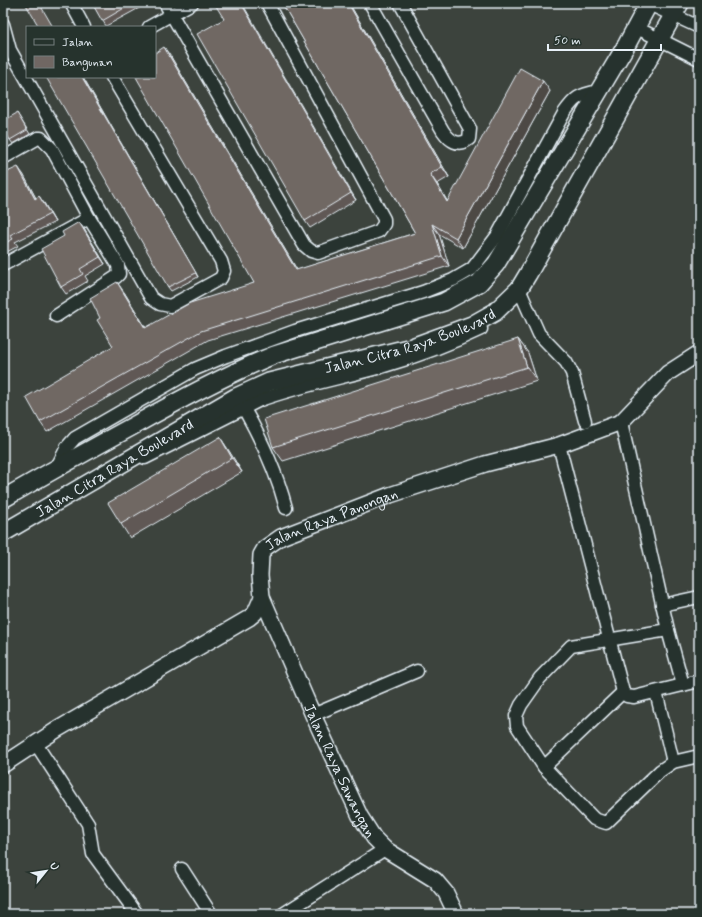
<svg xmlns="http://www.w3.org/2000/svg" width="702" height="917" viewBox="0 0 702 917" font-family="Mynerve,sans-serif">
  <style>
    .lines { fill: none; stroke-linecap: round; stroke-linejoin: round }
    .minor-casing { stroke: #e8f1f8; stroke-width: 15 }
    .tertiary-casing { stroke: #e8f1f8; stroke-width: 18 }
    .secondary-casing { stroke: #e8f1f8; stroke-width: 20 }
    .minor { stroke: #26332d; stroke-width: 12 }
    .tertiary { stroke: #26332d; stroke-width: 15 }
    .secondary { stroke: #26332d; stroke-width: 17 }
    .wall { fill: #605955; stroke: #e8f1f8 }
    .shaded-wall { fill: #4e4845; stroke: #e8f1f8 }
    .building { fill: #706763; stroke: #e8f1f8 }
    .labels { text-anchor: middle; stroke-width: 4; stroke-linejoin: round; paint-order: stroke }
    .street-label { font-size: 15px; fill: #e8f1f8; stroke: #26332d }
  </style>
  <rect width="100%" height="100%" fill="#3c433d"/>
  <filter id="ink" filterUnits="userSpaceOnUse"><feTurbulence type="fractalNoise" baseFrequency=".025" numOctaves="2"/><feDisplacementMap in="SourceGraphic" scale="8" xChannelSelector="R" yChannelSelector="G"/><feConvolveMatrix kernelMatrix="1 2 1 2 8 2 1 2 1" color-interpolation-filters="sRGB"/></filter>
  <g filter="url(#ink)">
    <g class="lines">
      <defs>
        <g id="minor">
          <path d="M71,3L84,27"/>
          <path d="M165,3L304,245L311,251L318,253L379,231L384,224V219L267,3"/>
          <path d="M370,3L443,131C450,141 458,147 469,139L470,129L400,3"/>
          <path d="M649,4L699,27"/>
          <path d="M3,24L10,50L151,298L160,304L170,306L221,278L224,271L221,261L112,77"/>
          <path d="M149,27L192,3"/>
          <path d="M635,27L699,59"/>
          <path d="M3,158L38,138H41L52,149L89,218"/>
          <path d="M3,265L89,218L118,265L119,274L116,277L56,316"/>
          <path d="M519,289L539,334L566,362L572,373L585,421"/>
          <path d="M240,402C260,436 276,470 286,508"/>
          <path d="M621,422L668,630L683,685"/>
          <path d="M559,445L623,692L627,696L634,697L699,681"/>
          <path d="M145,458L260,400C299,386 341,378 381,367C415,357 450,344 481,329"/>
          <path d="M57,467L67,447L75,438L195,369L226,356L295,331L423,292L453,280L472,269L497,236L564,113C575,97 579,95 598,91"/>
          <path d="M662,605L699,597"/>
          <path d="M623,692L544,767L517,726L516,716L521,705L540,678L571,646L668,630"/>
          <path d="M656,692L673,762"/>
          <path d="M313,715L417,671"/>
          <path d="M36,744L88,824L93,854L137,914"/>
          <path d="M544,767L594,819L606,823L660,771L673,762L699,756"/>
          <path d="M182,869L211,914"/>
          <path d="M283,914L385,849"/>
        </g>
        <g id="tertiary">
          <path id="s1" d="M262,597L313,715L360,816L374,838L385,849L435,880L446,893L456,914"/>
          <path id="s2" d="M3,765L58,729L249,618L255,613L262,597L260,575L261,555L265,548L281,537L390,495L485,464L559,445L621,422L668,373L699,353"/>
        </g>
        <g id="secondary">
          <path d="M3,499C46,474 89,450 133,426C179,400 225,375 274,355L444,302L479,283L496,264L627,44L649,3"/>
          <path id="s3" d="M3,533L236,397L269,382L412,347L472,325L495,312L519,289L528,274L680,3"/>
        </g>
      </defs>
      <use href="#minor" class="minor-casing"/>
      <use href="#tertiary" class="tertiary-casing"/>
      <use href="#secondary" class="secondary-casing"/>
      <use href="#minor" class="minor"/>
      <use href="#tertiary" class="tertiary"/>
      <use href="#secondary" class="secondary"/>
    </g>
    <g class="wall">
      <path d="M92,3H139L141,7L106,26Z"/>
      <path d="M221,3L356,200L310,228L305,221L224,19Z"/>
      <path d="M282,3H349L449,177L437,184L447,201L550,91L463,248L439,234L449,266L208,340L47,432L40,422L113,346L100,318L124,292L146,328L254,283L171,57L297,270L415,233Z"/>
      <path d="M83,77L198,277L171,291L168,287Z"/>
      <path d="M17,113L30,134L13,144L10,140Z"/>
      <path d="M3,174H23L36,198L44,203L55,222L15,242L18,246L3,254Z"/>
      <path d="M84,229L105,264L85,276L88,281L66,294L61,287Z"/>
      <path d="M518,339L528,353L537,381L283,461L273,447Z"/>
      <path d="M220,437L229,451L242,472L130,538L121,524Z"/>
    </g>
    <g class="shaded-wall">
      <path d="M241,3H242L356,200L351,193Z"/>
      <path d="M348,3H349L449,177L442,167Z"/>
      <path d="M164,47L171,57L303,280L296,270Z"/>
      <path d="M82,77H83L198,277L196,273Z"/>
      <path d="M543,81L550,91L463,248L456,238Z"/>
      <path d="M18,167L23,174L40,206L35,199Z"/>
      <path d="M430,174L437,184L454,212L447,202Z"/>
      <path d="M39,196L44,203L55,222L50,214Z"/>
      <path d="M79,222L84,229L105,264L100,257Z"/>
      <path d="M432,224L439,234L449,266L442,256Z"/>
      <path d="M117,282L124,292L152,338L145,328Z"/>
      <path d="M518,339L528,353L537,381L527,367Z"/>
      <path d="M220,437L229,451L242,472L232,458Z"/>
    </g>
    <g class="building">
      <path d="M25,3H39L53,27H39Z"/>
      <path d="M92,3H133L102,21Z"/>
      <path d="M221,3H241L351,193L305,221L197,34L224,19L216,6Z"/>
      <path d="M282,3H348L442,167L430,174L447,202L520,68L543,81L456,238L432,224L442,256L201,331L40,422L26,397L113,346L97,320L100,318L90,298L117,282L145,328L190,303L254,283L136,77H155V53L164,47L296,270L415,233Z"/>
      <path d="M46,77H82L196,273L168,287Z"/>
      <path d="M17,113L27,130L10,140L3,128V121Z"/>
      <path d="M18,167L35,199L39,196L50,214L10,235L13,239L3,244V174Z"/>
      <path d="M79,222L100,257L80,269L83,274L61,287L41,249L64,236L62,232Z"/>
      <path d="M518,339L527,367L273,447L264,419Z"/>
      <path d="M220,437L232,458L121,524L108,503Z"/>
    </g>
  </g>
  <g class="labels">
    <g class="street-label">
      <text dy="5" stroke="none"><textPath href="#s3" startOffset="453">Jalan Citra Raya Boulevard</textPath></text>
      <text dy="5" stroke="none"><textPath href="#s3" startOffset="129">Jalan Citra Raya Boulevard</textPath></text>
      <text dy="5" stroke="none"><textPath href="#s2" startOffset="435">Jalan Raya Panongan</textPath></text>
      <text dy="5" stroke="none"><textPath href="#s1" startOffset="190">Jalan Raya Sawangan</textPath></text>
    </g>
  </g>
  <rect width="702" height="917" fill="none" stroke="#26332d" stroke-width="16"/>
  <rect x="8" y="8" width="686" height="901" fill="none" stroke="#e8f1f8" stroke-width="1.5" filter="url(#ink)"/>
  <rect x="26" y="26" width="130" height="52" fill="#26332d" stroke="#747f7e"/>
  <rect x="34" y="39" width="20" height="6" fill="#26332d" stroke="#747f7e"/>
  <text x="62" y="46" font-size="12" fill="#e8f1f8">Jalan</text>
  <rect x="34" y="56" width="20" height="12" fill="#706763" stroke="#747f7e"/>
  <text x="62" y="66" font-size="12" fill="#e8f1f8">Bangunan</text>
  <g transform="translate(46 871) rotate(60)" stroke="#26332d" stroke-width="3" paint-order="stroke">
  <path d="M0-3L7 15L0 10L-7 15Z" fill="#e8f1f8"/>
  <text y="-6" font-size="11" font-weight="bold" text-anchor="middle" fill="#e8f1f8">U</text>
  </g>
  <path d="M548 44v6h113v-6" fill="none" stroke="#e8f1f8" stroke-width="2"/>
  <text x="554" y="44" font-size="12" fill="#e8f1f8" stroke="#26332d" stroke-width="3" paint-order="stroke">50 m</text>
</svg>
